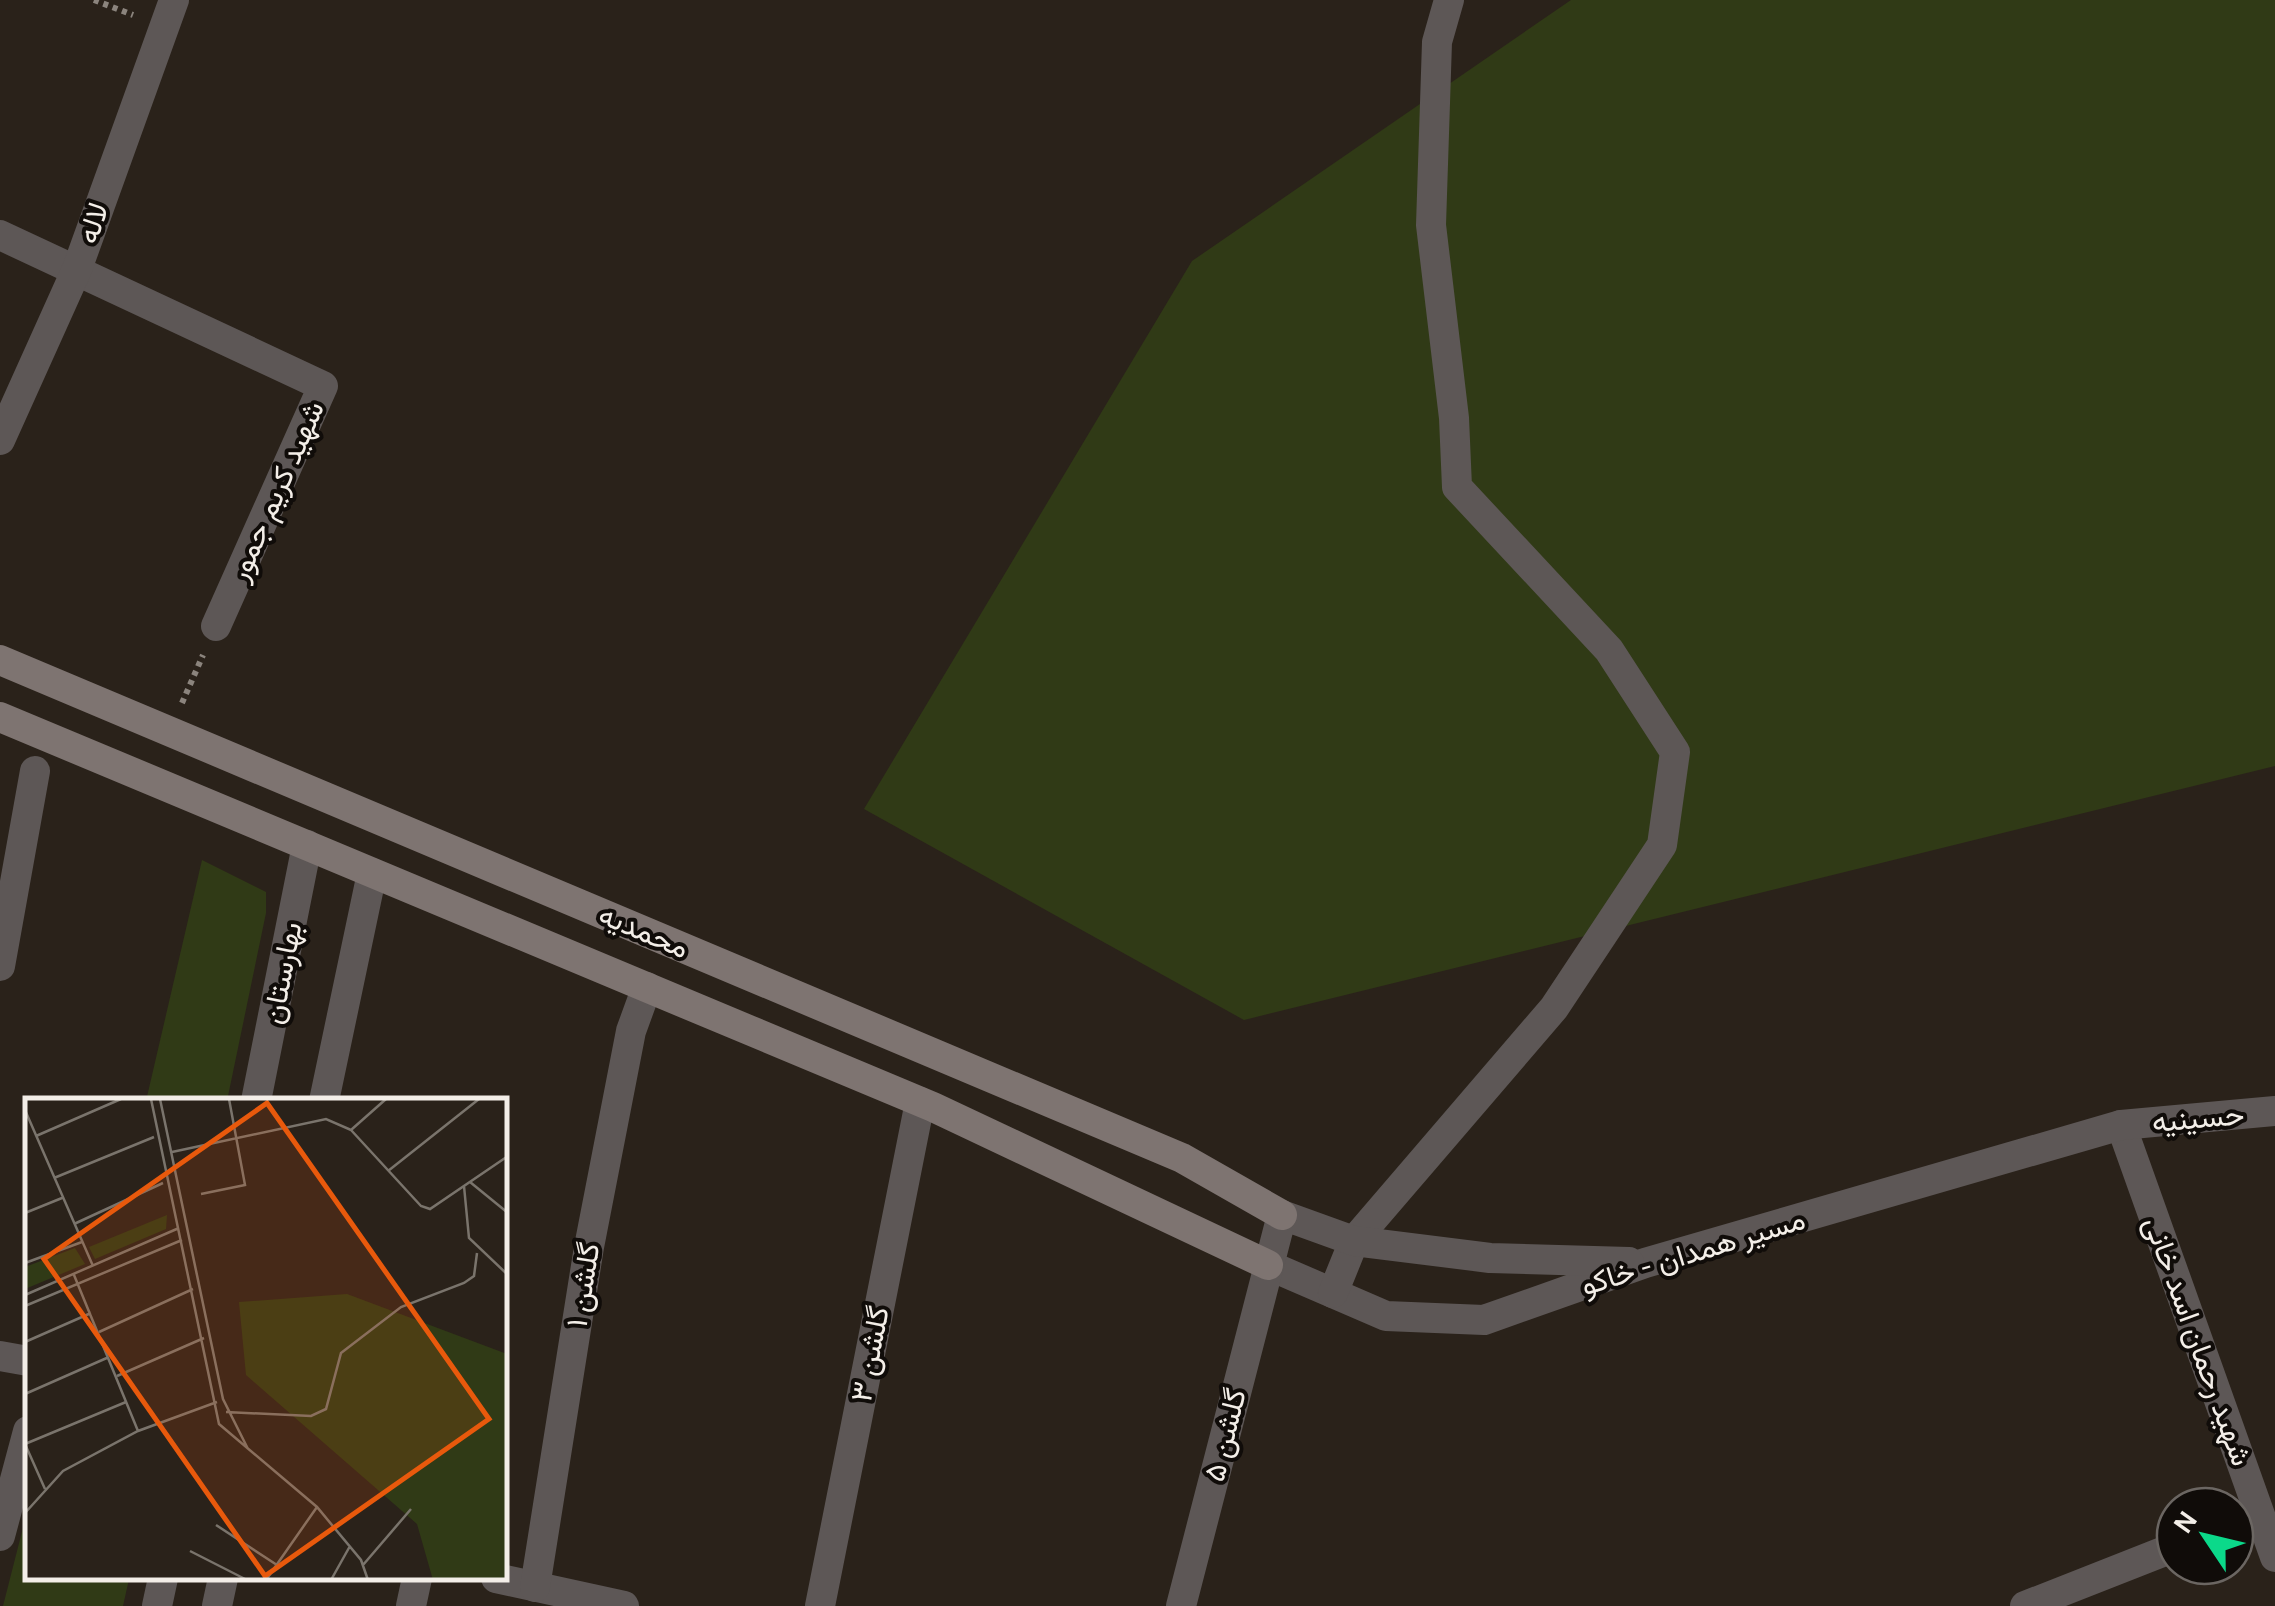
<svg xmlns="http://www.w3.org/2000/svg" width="2275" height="1606" viewBox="0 0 2275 1606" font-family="Karla,Vazirmatn,sans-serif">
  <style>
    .green { fill: #303a16 }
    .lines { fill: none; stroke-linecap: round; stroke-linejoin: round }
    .path { stroke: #8b847d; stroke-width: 6; stroke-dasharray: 5 5; stroke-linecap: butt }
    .street { stroke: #5d5756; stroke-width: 30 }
    .secondary { stroke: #7e7471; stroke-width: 30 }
    .labels { text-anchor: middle; stroke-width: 8; stroke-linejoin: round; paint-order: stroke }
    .street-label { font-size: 30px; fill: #f3eee8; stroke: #100c09 }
    .inset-road { fill: none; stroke: #7a746c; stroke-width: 2.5 }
    .view { fill: #e8590c; fill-opacity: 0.15; stroke: #e8590c; stroke-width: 5 }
    .inset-edge { fill: none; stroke: #f3eee8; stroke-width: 5 }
  </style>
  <rect width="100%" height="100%" fill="#2a221a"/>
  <g class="green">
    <path d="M1571,0H2275V766L1244,1020L864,809L1192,261Z"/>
    <path d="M202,860L266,892V913L227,1101H146Z"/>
    <path d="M27,1512L28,1578L129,1579L123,1606H3Z"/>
  </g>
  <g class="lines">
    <g class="path">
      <path d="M94,0L133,15"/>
      <path d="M182,703L203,655"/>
    </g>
    <g class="street">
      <path d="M0,235L323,386L216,626"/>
      <path d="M0,440L77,269L174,0"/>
      <path d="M0,966L35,771"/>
      <path d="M256,1101L307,845"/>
      <path d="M324,1101L372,873"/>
      <path d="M2121,1125L2275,1557"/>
      <path d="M1268,1265L1386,1316L1484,1320L1645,1263L2121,1125L2275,1111"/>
      <path d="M1333,1293L1354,1241L1554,1008L1662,845L1675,752L1609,650L1457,487L1454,418L1431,225L1437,42L1449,0"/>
      <path d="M0,1356L28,1361"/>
      <path d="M0,1536L28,1431"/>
      <path d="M496,1578L624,1606"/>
      <path d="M535,1587L589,1247L631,1031L647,987"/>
      <path d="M157,1606L163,1578"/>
      <path d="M217,1606L223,1578"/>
      <path d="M411,1606L417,1578"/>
      <path d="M820,1606L920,1102"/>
      <path d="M1181,1606L1282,1215L1354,1241L1490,1258L1629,1262"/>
      <path d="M2025,1606L2175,1547"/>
    </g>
    <g class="secondary">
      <path d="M0,660L1182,1158L1282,1215"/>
      <path d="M0,717L933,1107L1268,1265"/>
    </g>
  </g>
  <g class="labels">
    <g class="street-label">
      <text transform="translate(93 223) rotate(-71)" y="10">لاله</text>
      <text transform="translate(276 491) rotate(-66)" y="10">شهید کریم جمور</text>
      <text transform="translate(644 931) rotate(23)" y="10">محمدیه</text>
      <text transform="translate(282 973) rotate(-79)" y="10">بهارستان</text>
      <text transform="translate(2198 1118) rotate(-5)" y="10">حسینیه</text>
      <text transform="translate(1693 1252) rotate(-17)" y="10">مسیر همدان - خاکو</text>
      <text transform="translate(583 1285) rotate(-81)" y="10">گلشن ۱</text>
      <text transform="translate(2198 1341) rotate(70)" y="10">شهید رحمان اسد خانی</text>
      <text transform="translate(870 1354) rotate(-79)" y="10">گلشن ۳</text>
      <text transform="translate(1225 1435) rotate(-76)" y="10">گلشن ۵</text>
    </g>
  </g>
  <g transform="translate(25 1098)">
    <rect width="482" height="482" fill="#2a221a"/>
    <path d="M142,117L141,131L70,161L64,149ZM50,150L60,166L0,191V169ZM322,196L482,256V482H408L392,426L221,277L214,204Z" fill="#303a16"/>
    <path class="inset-road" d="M126,1L194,326L292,409L336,462L343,482M135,1L198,301L223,351M0,12L68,168M326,32L396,108L405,111L483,58M11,38L96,1M147,54L301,21L326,32L361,1M363,73L454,1M29,80L129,39M445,84L483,115M439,88L444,140L483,177M176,96L220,87L204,1M0,115L37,100M49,126L138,85M0,165L57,144M49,177L113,333M0,197L154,130M0,208L157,142M74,234L168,191M0,244L66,215M92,278L179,240M0,296L84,259M201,314L286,318L301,311L316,255L376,209L439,185L449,178L452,155M0,346L101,304M0,346L20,391M0,415L38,373L113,333L192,304M191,427L252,467M165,453L222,482M338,467L386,411M241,482L292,409M306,482L325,448"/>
    <path class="view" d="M242,5L464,321L240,478L19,161Z"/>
    <rect width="482" height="482" class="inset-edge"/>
  </g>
  <g transform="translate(2205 1536) rotate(305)"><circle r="48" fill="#100c09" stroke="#6b6662" stroke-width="2.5"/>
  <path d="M0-8L18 38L0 25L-18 38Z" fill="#0bd98a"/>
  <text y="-15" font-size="28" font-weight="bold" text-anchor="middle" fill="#f3eee8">N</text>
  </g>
</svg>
